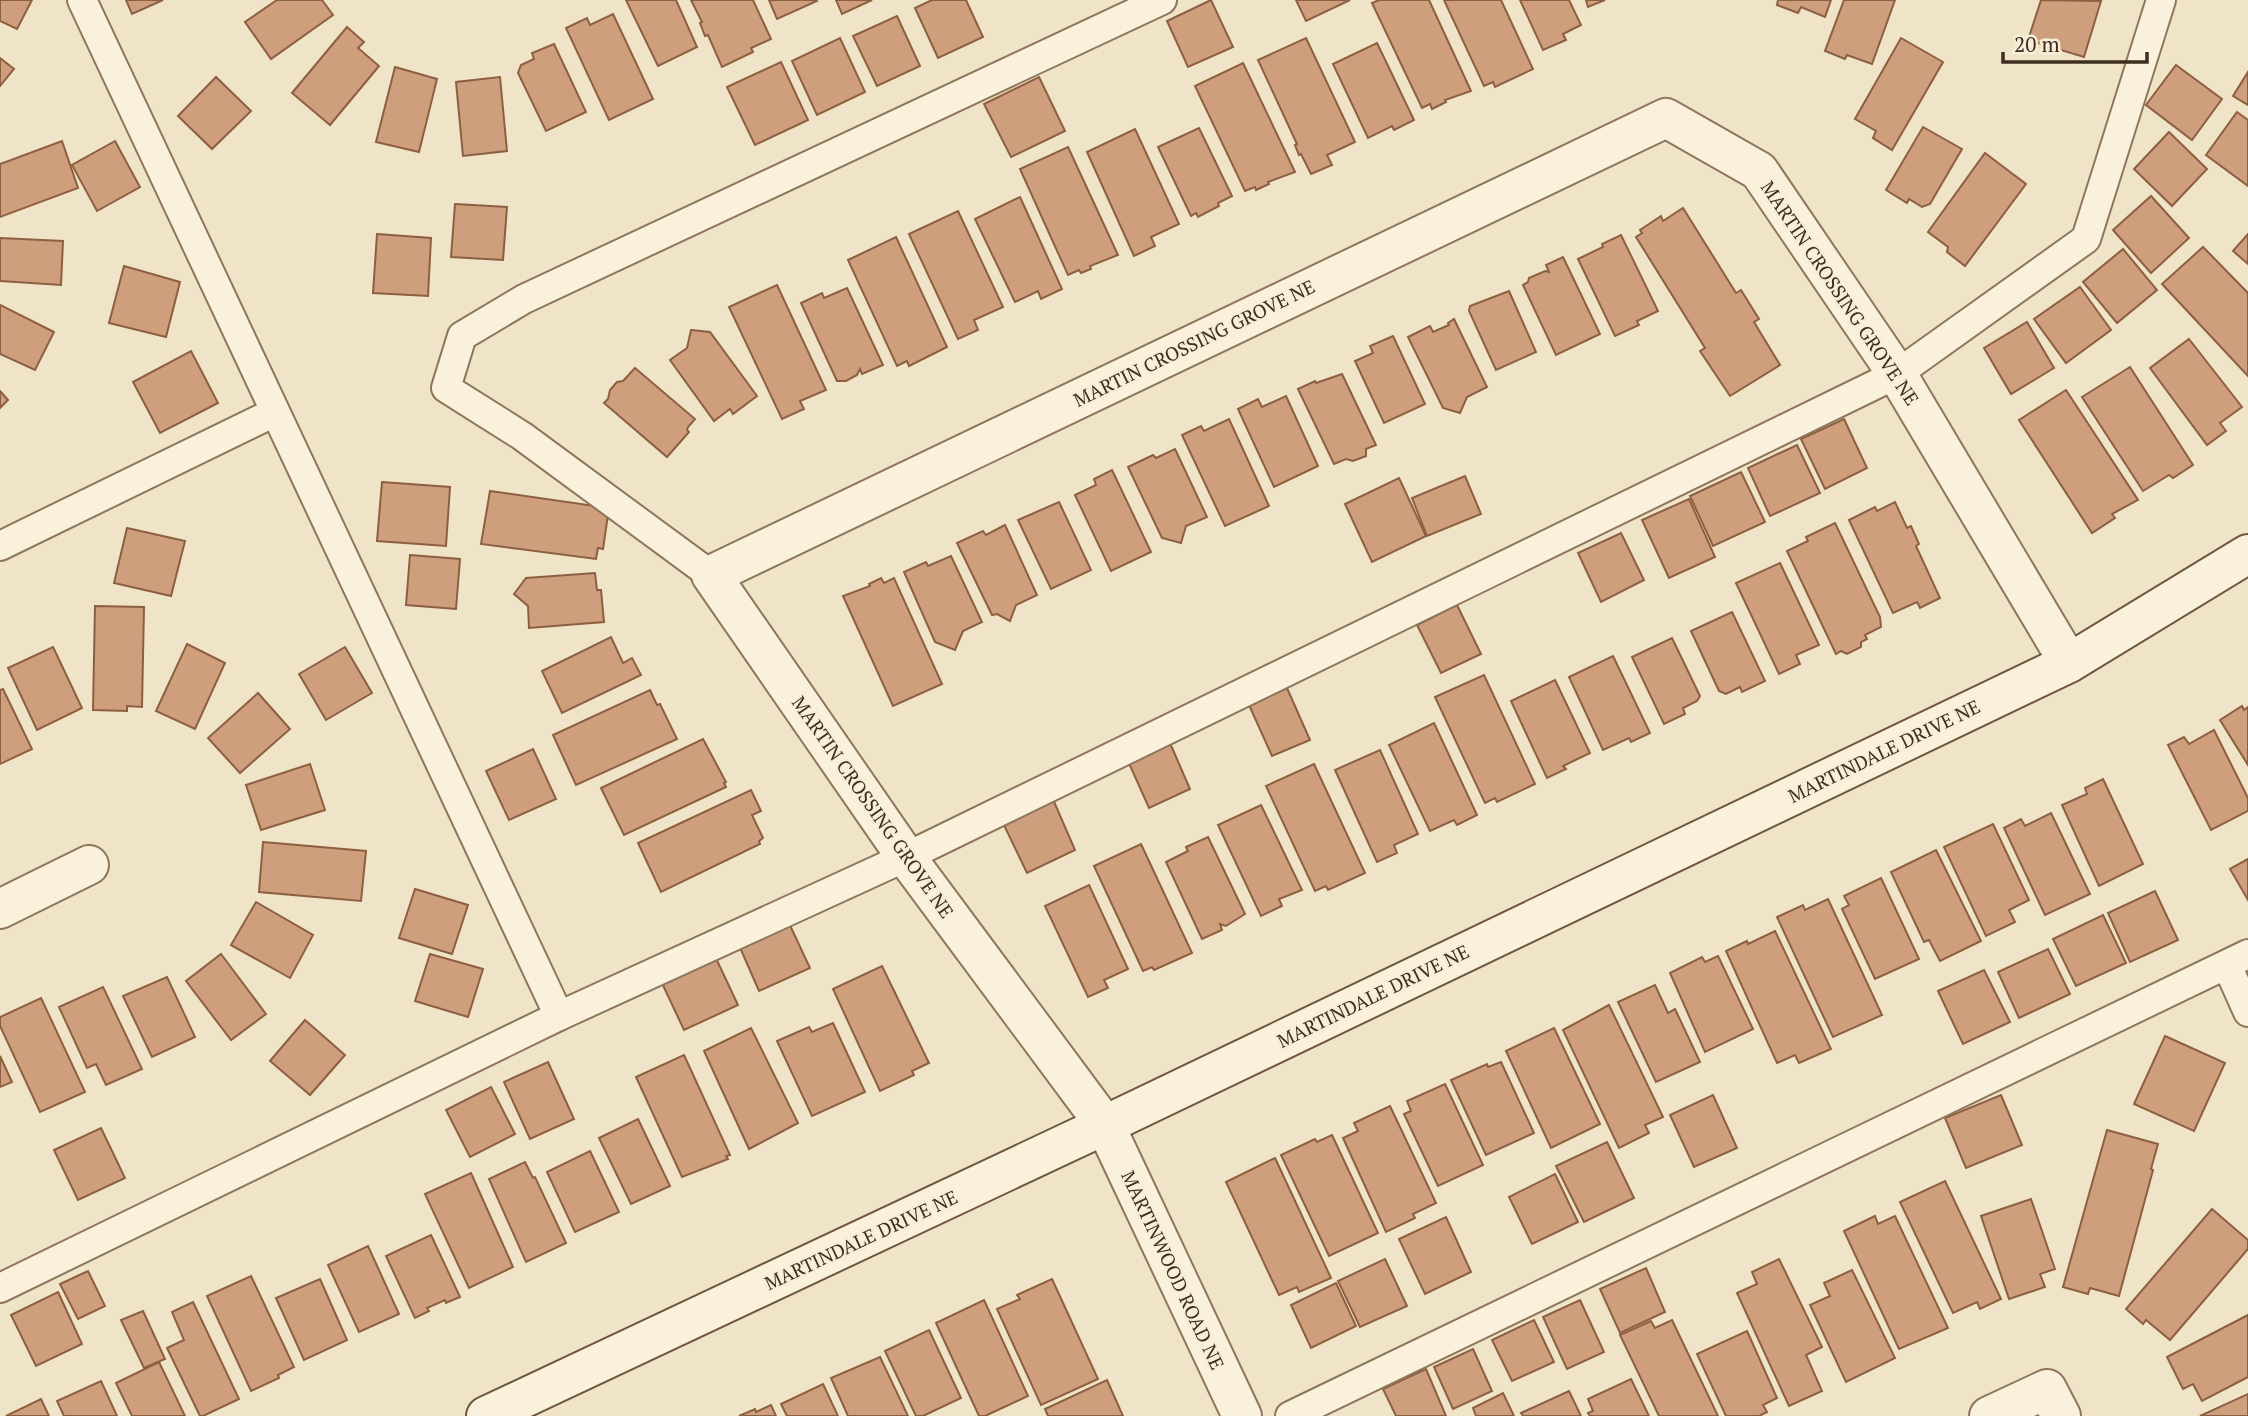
<svg xmlns="http://www.w3.org/2000/svg" width="2248" height="1416" viewBox="0 0 2248 1416" font-family="'PT Serif',serif">
  <style>
    .building { fill: #cf9f7d; stroke: #8d5f41; stroke-width: 2 }
    .lines { fill: none; stroke-linecap: round; stroke-linejoin: round }
    .lane-casing { stroke: #8d765c; stroke-width: 32 }
    .street-casing { stroke: #8d765c; stroke-width: 42 }
    .secondary-casing { stroke: #6f573f; stroke-width: 42 }
    .lane { stroke: #faf1dc; stroke-width: 28 }
    .street { stroke: #faf1dc; stroke-width: 38 }
    .secondary { stroke: #faf1dc; stroke-width: 38 }
    .labels { text-anchor: middle; stroke-width: 5; stroke-linejoin: round; paint-order: stroke }
    .street-label { font-size: 19px; fill: #3d2e20; stroke: #f7eed8 }
  </style>
  <rect width="100%" height="100%" fill="#f0e4c8"/>
  <g class="building">
    <path d="M0,0H32L17,29L0,21Z"/>
    <path d="M126,0H163L132,14Z"/>
    <path d="M277,0H322L333,15L271,59L245,22Z"/>
    <path d="M626,0H676L697,47L658,66Z"/>
    <path d="M691,0H753L771,39L751,48L753,52L722,67L708,35L705,36L700,23L702,22Z"/>
    <path d="M769,0H816L817,1L777,19Z"/>
    <path d="M836,0H872L842,14Z"/>
    <path d="M932,0H966L983,37L938,58L915,8Z"/>
    <path d="M1211,0L1233,47L1188,67L1167,21Z"/>
    <path d="M1296,0H1350L1306,21Z"/>
    <path d="M1379,0H1429L1471,91L1445,100L1446,102L1432,109L1430,104L1422,108L1372,3Z"/>
    <path d="M1444,0H1501L1533,69L1495,87L1493,82L1484,86Z"/>
    <path d="M1520,0H1569L1581,25L1563,34L1566,40L1543,50Z"/>
    <path d="M1586,0H1605L1588,7Z"/>
    <path d="M1778,0H1831L1825,17L1801,7L1798,13L1777,5Z"/>
    <path d="M1844,0H1895L1872,64L1847,55L1845,59L1825,51Z"/>
    <path d="M2041,0L2101,1L2084,57L2028,40Z"/>
    <path d="M613,14L653,99L609,120L566,28L587,18L590,25Z"/>
    <path d="M897,16L920,66L877,86L853,36Z"/>
    <path d="M347,27L364,42L358,48L379,66L330,125L292,93Z"/>
    <path d="M840,38L865,92L817,115L792,61Z"/>
    <path d="M1306,38L1355,142L1327,155L1332,165L1311,174L1301,154L1299,155L1295,145L1297,144L1258,60Z"/>
    <path d="M1901,38L1943,62L1892,150L1873,138L1876,131L1855,119Z"/>
    <path d="M1377,43L1414,120L1394,130L1392,126L1368,138L1333,64Z"/>
    <path d="M554,44L586,112L546,131L518,73L521,65L534,59L532,53Z"/>
    <path d="M0,58L14,69L0,86Z"/>
    <path d="M781,62L808,120L755,145L727,87Z"/>
    <path d="M1243,63L1295,172L1268,182L1269,184L1256,190L1255,187L1245,191L1195,86Z"/>
    <path d="M2176,65L2222,99L2192,140L2146,105Z"/>
    <path d="M395,67L437,79L419,152L376,142Z"/>
    <path d="M2248,72V105L2233,96Z"/>
    <path d="M216,77L251,111L212,149L178,116Z"/>
    <path d="M500,77L507,151L463,156L456,82Z"/>
    <path d="M1039,77L1065,131L1011,157L984,104Z"/>
    <path d="M2237,112L2248,120V186L2206,155Z"/>
    <path d="M1923,127L1962,149L1930,204L1922,207L1909,199L1907,203L1886,190Z"/>
    <path d="M1199,128L1232,196L1218,203L1219,206L1198,217L1196,213L1191,216L1158,147Z"/>
    <path d="M1135,129L1179,224L1151,237L1155,246L1134,256L1087,152Z"/>
    <path d="M2169,132L2207,169L2172,206L2134,169Z"/>
    <path d="M62,141L78,188L0,217V164Z"/>
    <path d="M115,141L140,187L97,211L72,165Z"/>
    <path d="M1068,147L1118,255L1090,266L1091,269L1081,273L1079,270L1068,275L1020,169Z"/>
    <path d="M1985,153L2026,184L1965,266L1947,252L1948,247L1928,232Z"/>
    <path d="M2151,196L2189,238L2151,273L2113,230Z"/>
    <path d="M1020,197L1062,289L1041,299L1038,291L1015,302L975,219Z"/>
    <path d="M455,204L507,207L503,260L451,257Z"/>
    <path d="M1683,208L1736,293L1741,290L1759,319L1754,322L1780,365L1730,396L1700,351L1705,348L1636,237L1642,233L1640,230L1661,216L1663,221Z"/>
    <path d="M958,211L1003,307L974,320L978,330L958,339L909,234Z"/>
    <path d="M377,234L431,238L428,296L373,293Z"/>
    <path d="M2248,234V264L2233,251Z"/>
    <path d="M1621,235L1658,311L1637,321L1639,325L1615,336L1578,259L1603,247L1602,244Z"/>
    <path d="M896,237L947,347L909,366L907,361L897,366L848,260Z"/>
    <path d="M0,238L63,241L61,285L0,281Z"/>
    <path d="M2203,247L2248,293V376L2162,284Z"/>
    <path d="M2123,249L2157,290L2117,323L2083,282Z"/>
    <path d="M1563,257L1600,334L1556,355L1523,285L1528,282L1529,278L1545,271L1549,272L1546,265Z"/>
    <path d="M124,266L180,282L166,337L109,323Z"/>
    <path d="M777,285L826,390L800,401L804,409L782,419L729,307Z"/>
    <path d="M2080,287L2111,330L2066,363L2034,319Z"/>
    <path d="M847,288L883,365L862,374L860,369L857,375L846,381H837L801,303L822,293L824,298Z"/>
    <path d="M1509,291L1536,352L1496,370L1469,311L1470,306Z"/>
    <path d="M0,305L54,332L35,370L0,354Z"/>
    <path d="M1454,319L1487,387L1467,397L1460,413L1443,408L1408,337L1430,326L1433,332L1449,325L1448,323Z"/>
    <path d="M2027,322L2054,368L2011,394L1984,348Z"/>
    <path d="M691,330L710,332L757,396L733,414L730,409L714,421L670,360L687,348Z"/>
    <path d="M1393,336L1425,404L1384,423L1355,361L1373,353L1370,346Z"/>
    <path d="M2189,339L2242,407L2220,423L2226,431L2207,445L2150,368Z"/>
    <path d="M191,351L218,403L160,433L133,382Z"/>
    <path d="M2130,367L2193,465L2173,478L2169,475L2143,491L2082,397Z"/>
    <path d="M635,368L695,419L688,427L687,430L689,432L667,457L604,403L608,399L610,390L617,382L623,381Z"/>
    <path d="M1342,374L1376,445L1366,449V456L1353,461L1346,459L1334,464L1298,389L1315,381L1316,383Z"/>
    <path d="M2066,390L2138,500L2112,514L2115,518L2092,533L2019,420Z"/>
    <path d="M0,391L8,400L0,408Z"/>
    <path d="M1286,396L1318,466L1274,487L1238,409L1258,399L1262,407Z"/>
    <path d="M1229,419L1269,506L1225,526L1182,435L1201,426L1204,431Z"/>
    <path d="M1844,419L1867,468L1825,489L1801,439Z"/>
    <path d="M1797,445L1820,493L1770,516L1748,468Z"/>
    <path d="M1175,449L1207,517L1186,526L1181,543L1162,538L1128,467L1153,455L1156,458Z"/>
    <path d="M1112,470L1151,552L1111,571L1075,495L1096,485L1094,479Z"/>
    <path d="M1741,472L1765,522L1713,546L1690,496Z"/>
    <path d="M1465,476L1481,514L1427,536L1412,498Z"/>
    <path d="M1399,478L1426,536L1372,562L1345,504Z"/>
    <path d="M382,482L450,487L446,546L377,541Z"/>
    <path d="M490,491L609,508L603,549L598,548L596,559L481,544Z"/>
    <path d="M1689,499L1715,557L1669,578L1642,520Z"/>
    <path d="M1059,502L1091,570L1051,589L1018,520Z"/>
    <path d="M1895,502L1907,528L1911,526L1919,544L1916,546L1940,598L1920,608L1917,602L1893,613L1849,520L1875,507L1877,511Z"/>
    <path d="M1835,523L1880,617L1881,627L1865,635L1867,639L1861,642V647L1847,654L1841,651L1836,654L1787,551L1808,541L1806,537Z"/>
    <path d="M1005,525L1037,595L1016,605L1010,621L997,614L992,615L957,543L983,531L986,535Z"/>
    <path d="M127,528L185,541L171,596L114,583Z"/>
    <path d="M1621,533L1644,580L1601,602L1578,553Z"/>
    <path d="M410,555L460,559L456,609L406,605Z"/>
    <path d="M951,556L982,622L963,631L955,650L935,642L904,572L926,562L928,566Z"/>
    <path d="M1780,563L1819,645L1796,655L1800,664L1779,674L1736,583Z"/>
    <path d="M595,573L597,590H601L604,622L529,628L528,606L514,594L526,578Z"/>
    <path d="M881,578L884,583L894,578L942,684L893,706L843,596L870,586L869,584Z"/>
    <path d="M1457,605L1481,654L1441,673L1417,625Z"/>
    <path d="M95,606L144,607L142,707L127,706V711L93,710Z"/>
    <path d="M1732,612L1765,681L1742,692L1740,687L1726,694L1719,691L1691,631Z"/>
    <path d="M611,637L623,663L632,658L641,675L562,713L542,671Z"/>
    <path d="M1672,638L1700,696L1697,701L1683,708L1685,714L1664,724L1632,657Z"/>
    <path d="M187,644L225,663L195,729L156,711Z"/>
    <path d="M53,647L82,708L37,730L8,668Z"/>
    <path d="M345,647L372,693L326,720L299,674Z"/>
    <path d="M1613,656L1650,733L1631,742L1629,738L1603,750L1569,677Z"/>
    <path d="M1484,675L1535,784L1497,802L1495,798L1485,803L1435,697Z"/>
    <path d="M1555,680L1590,753L1563,766L1566,769L1547,778L1511,701Z"/>
    <path d="M1287,688L1310,740L1272,756L1249,705Z"/>
    <path d="M3,689L32,749L0,764V690Z"/>
    <path d="M650,690L657,705L660,704L677,739L576,785L553,735Z"/>
    <path d="M258,693L290,729L240,773L208,738Z"/>
    <path d="M2242,706L2244,710L2248,707V765L2220,720Z"/>
    <path d="M1434,723L1477,815L1457,825L1454,820L1430,831L1389,745Z"/>
    <path d="M2214,730L2248,798V811L2211,830L2168,745L2184,737L2189,744Z"/>
    <path d="M703,739L726,782L724,783L726,787L624,835L601,788Z"/>
    <path d="M1170,743L1190,789L1149,808L1128,761Z"/>
    <path d="M533,749L556,799L509,820L486,771Z"/>
    <path d="M1380,750L1418,834L1394,845L1397,853L1377,862L1335,770Z"/>
    <path d="M310,764L325,810L261,830L246,785Z"/>
    <path d="M1314,764L1365,873L1328,890L1326,886L1315,891L1266,786Z"/>
    <path d="M2103,779L2143,864L2099,886L2062,805L2087,794L2085,788Z"/>
    <path d="M751,790L761,811L752,815L763,838L759,841L760,844L661,892L638,843Z"/>
    <path d="M1052,797L1075,850L1027,873L1002,821Z"/>
    <path d="M1261,805L1302,890L1279,899L1282,906L1261,916L1218,825Z"/>
    <path d="M2051,813L2090,894L2045,915L2004,828L2021,819L2025,826Z"/>
    <path d="M1993,824L2029,900L2009,910L2015,922L1986,936L1944,847Z"/>
    <path d="M1208,837L1245,914L1226,926L1220,924L1222,930L1202,939L1166,862L1188,851L1186,847Z"/>
    <path d="M263,842L366,851L361,901L259,892Z"/>
    <path d="M1141,844L1192,953L1154,970L1152,967L1143,971L1094,866Z"/>
    <path d="M1936,850L1981,941L1940,961L1929,940L1924,942L1891,872Z"/>
    <path d="M2248,859V900L2230,869Z"/>
    <path d="M1881,878L1919,959L1875,979L1842,909L1849,905L1844,896Z"/>
    <path d="M1089,885L1128,969L1104,980L1108,988L1088,997L1045,906Z"/>
    <path d="M415,889L468,905L452,954L399,938Z"/>
    <path d="M2155,891L2178,940L2130,962L2108,913Z"/>
    <path d="M1828,899L1882,1015L1833,1037L1777,917L1803,905L1805,910Z"/>
    <path d="M256,902L313,935L290,978L231,945Z"/>
    <path d="M2103,915L2126,963L2076,986L2053,939Z"/>
    <path d="M788,921L810,968L759,991L738,943Z"/>
    <path d="M1775,931L1831,1049L1799,1063L1795,1055L1777,1063L1726,951L1747,941L1748,944Z"/>
    <path d="M2048,949L2070,994L2019,1018L1998,972Z"/>
    <path d="M221,954L266,1014L231,1040L186,981Z"/>
    <path d="M430,954L483,969L468,1017L415,1001Z"/>
    <path d="M714,954L738,1005L684,1030L660,979Z"/>
    <path d="M1718,956L1753,1029L1705,1052L1670,973L1702,957L1705,962Z"/>
    <path d="M882,966L929,1063L912,1071L914,1075L880,1091L833,989Z"/>
    <path d="M1984,970L2010,1022L1963,1044L1938,991Z"/>
    <path d="M167,977L195,1037L152,1057L123,996Z"/>
    <path d="M1655,985L1668,1013L1675,1009L1700,1062L1656,1082L1618,1002Z"/>
    <path d="M103,987L142,1069L106,1085L96,1064L87,1068L59,1007Z"/>
    <path d="M41,998L85,1092L40,1112L0,1026V1017Z"/>
    <path d="M1609,1005L1663,1117L1645,1125L1649,1133L1619,1148L1563,1030Z"/>
    <path d="M305,1020L345,1055L310,1095L270,1061Z"/>
    <path d="M833,1023L865,1092L812,1116L777,1041L809,1027L812,1032Z"/>
    <path d="M751,1028L798,1123L749,1149L704,1051Z"/>
    <path d="M1554,1028L1600,1124L1551,1148L1506,1051Z"/>
    <path d="M2165,1036L2225,1063L2194,1131L2134,1104Z"/>
    <path d="M684,1055L730,1155L726,1156L728,1159L682,1177L636,1077Z"/>
    <path d="M0,1056L12,1082L0,1087Z"/>
    <path d="M548,1062L574,1119L530,1139L504,1082Z"/>
    <path d="M1501,1062L1534,1133L1486,1155L1451,1080L1487,1064L1488,1067Z"/>
    <path d="M1445,1084L1483,1165L1438,1186L1404,1114L1411,1111L1407,1101Z"/>
    <path d="M491,1087L515,1134L470,1157L446,1110Z"/>
    <path d="M1713,1095L1737,1148L1694,1167L1670,1115Z"/>
    <path d="M2001,1095L2022,1145L1966,1168L1945,1118Z"/>
    <path d="M1390,1106L1436,1203L1413,1214L1415,1218L1386,1232L1343,1138L1358,1131L1354,1123Z"/>
    <path d="M638,1119L670,1186L631,1204L599,1138Z"/>
    <path d="M101,1128L125,1178L78,1200L54,1150Z"/>
    <path d="M2107,1130L2158,1144L2151,1169L2153,1170L2119,1296L2090,1288L2088,1294L2063,1287Z"/>
    <path d="M1332,1135L1378,1233L1329,1256L1281,1155L1315,1139L1317,1142Z"/>
    <path d="M1607,1142L1634,1198L1584,1222L1556,1166Z"/>
    <path d="M590,1151L619,1212L575,1232L547,1172Z"/>
    <path d="M1275,1158L1331,1278L1299,1292L1297,1287L1279,1295L1226,1182Z"/>
    <path d="M525,1162L533,1178L535,1177L566,1243L526,1262L489,1179Z"/>
    <path d="M471,1173L513,1267L469,1288L425,1194Z"/>
    <path d="M1555,1174L1578,1222L1532,1244L1509,1197Z"/>
    <path d="M1945,1181L2001,1299L1980,1309L1977,1302L1953,1313L1900,1202Z"/>
    <path d="M2031,1199L2055,1269L2040,1274L2045,1287L2009,1299L1981,1216Z"/>
    <path d="M2212,1209L2248,1240V1249L2170,1340L2146,1320L2143,1324L2126,1309Z"/>
    <path d="M1875,1216L1878,1224L1895,1216L1948,1328L1899,1349L1844,1231Z"/>
    <path d="M1446,1217L1471,1272L1425,1294L1399,1239Z"/>
    <path d="M431,1235L460,1297L446,1303L445,1300L427,1308L429,1311L415,1318L386,1256Z"/>
    <path d="M368,1246L399,1314L359,1332L328,1265Z"/>
    <path d="M1385,1259L1407,1306L1360,1327L1338,1281Z"/>
    <path d="M1779,1259L1822,1347L1806,1355L1822,1391L1789,1406L1737,1293L1757,1284L1752,1272Z"/>
    <path d="M1646,1268L1665,1312L1620,1333L1600,1289Z"/>
    <path d="M1852,1270L1895,1358L1846,1382L1810,1305L1830,1296L1824,1283Z"/>
    <path d="M88,1271L105,1306L78,1319L60,1284Z"/>
    <path d="M251,1276L294,1367L278,1375L279,1378L251,1391L207,1296Z"/>
    <path d="M320,1279L347,1340L304,1360L276,1298Z"/>
    <path d="M1052,1279L1098,1379L1041,1405L997,1309L1020,1299L1017,1295Z"/>
    <path d="M1336,1283L1356,1326L1311,1348L1291,1305Z"/>
    <path d="M58,1292L82,1344L36,1366L11,1315Z"/>
    <path d="M984,1300L1028,1396L985,1416H979L936,1323Z"/>
    <path d="M1580,1300L1604,1352L1567,1369L1543,1317Z"/>
    <path d="M193,1302L239,1399L203,1416H200L167,1348L184,1340L172,1312Z"/>
    <path d="M143,1311L165,1359L144,1368L121,1320Z"/>
    <path d="M2248,1315V1377L2202,1401L2193,1384L2183,1389L2167,1357Z"/>
    <path d="M1534,1320L1554,1362L1512,1381L1492,1340Z"/>
    <path d="M1672,1320L1718,1416H1659L1620,1335L1651,1321L1655,1328Z"/>
    <path d="M929,1330L961,1398L923,1416H916L885,1351Z"/>
    <path d="M1747,1331L1777,1398L1763,1405L1767,1412L1759,1416H1726L1697,1354Z"/>
    <path d="M1473,1349L1492,1391L1453,1409L1434,1367Z"/>
    <path d="M880,1357L908,1416H848L831,1378Z"/>
    <path d="M159,1362L185,1416H132L116,1383Z"/>
    <path d="M1426,1369L1446,1416H1396L1383,1389Z"/>
    <path d="M1631,1379L1649,1416H1590L1588,1413L1593,1411L1588,1399Z"/>
    <path d="M1107,1380L1123,1416H1048L1045,1409Z"/>
    <path d="M101,1381L117,1416H64L57,1401Z"/>
    <path d="M823,1384L838,1416H787L781,1404Z"/>
    <path d="M1569,1391L1581,1416H1523L1521,1413Z"/>
    <path d="M1503,1393L1514,1416H1476L1473,1408Z"/>
    <path d="M2248,1394V1416H2200Z"/>
    <path d="M41,1399L49,1416H6Z"/>
    <path d="M771,1405L776,1416H739L755,1409L756,1412Z"/>
  </g>
  <g class="lines">
    <defs>
      <g id="lane">
        <path d="M82,0L559,1016"/>
        <path d="M0,546L275,412"/>
        <path d="M711,575L522,436L446,388L462,336L524,299L1162,0"/>
        <path d="M2227,965L2248,1012"/>
        <path d="M0,1288L559,1016L906,857L1897,374L2086,239L2161,0"/>
        <path d="M1290,1416L2248,954"/>
      </g>
      <g id="street">
        <path d="M0,909L89,865"/>
        <path d="M1242,1416L1105,1125L906,857L711,575L1666,118L1759,171L1897,374L2069,663"/>
        <path d="M1989,1416L2047,1389L2061,1416"/>
      </g>
      <path id="secondary" d="M486,1416L1105,1125L2069,663L2248,554"/>
    </defs>
    <use href="#lane" class="lane-casing"/>
    <use href="#street" class="street-casing"/>
    <use href="#secondary" class="secondary-casing"/>
    <use href="#lane" class="lane"/>
    <use href="#street" class="street"/>
    <use href="#secondary" class="secondary"/>
  </g>
  <g class="labels">
    <g class="street-label">
      <text transform="translate(1840 293) rotate(56)" y="7">MARTIN CROSSING GROVE NE</text>
      <text transform="translate(1194 343) rotate(-26)" y="7">MARTIN CROSSING GROVE NE</text>
      <text transform="translate(1884 751) rotate(-26)" y="7">MARTINDALE DRIVE NE</text>
      <text transform="translate(873 807) rotate(55)" y="7">MARTIN CROSSING GROVE NE</text>
      <text transform="translate(1373 996) rotate(-26)" y="7">MARTINDALE DRIVE NE</text>
      <text transform="translate(861 1240) rotate(-25)" y="7">MARTINDALE DRIVE NE</text>
      <text transform="translate(1173 1270) rotate(65)" y="7">MARTINWOOD ROAD NE</text>
    </g>
  </g>
  <path d="M2003 52v10h144v-10" fill="none" stroke="#3d2e20" stroke-width="3.5"/>
  <text x="2014" y="52" font-size="21" fill="#3d2e20" stroke="#f7eed8" stroke-width="5" paint-order="stroke">20 m</text>
</svg>
